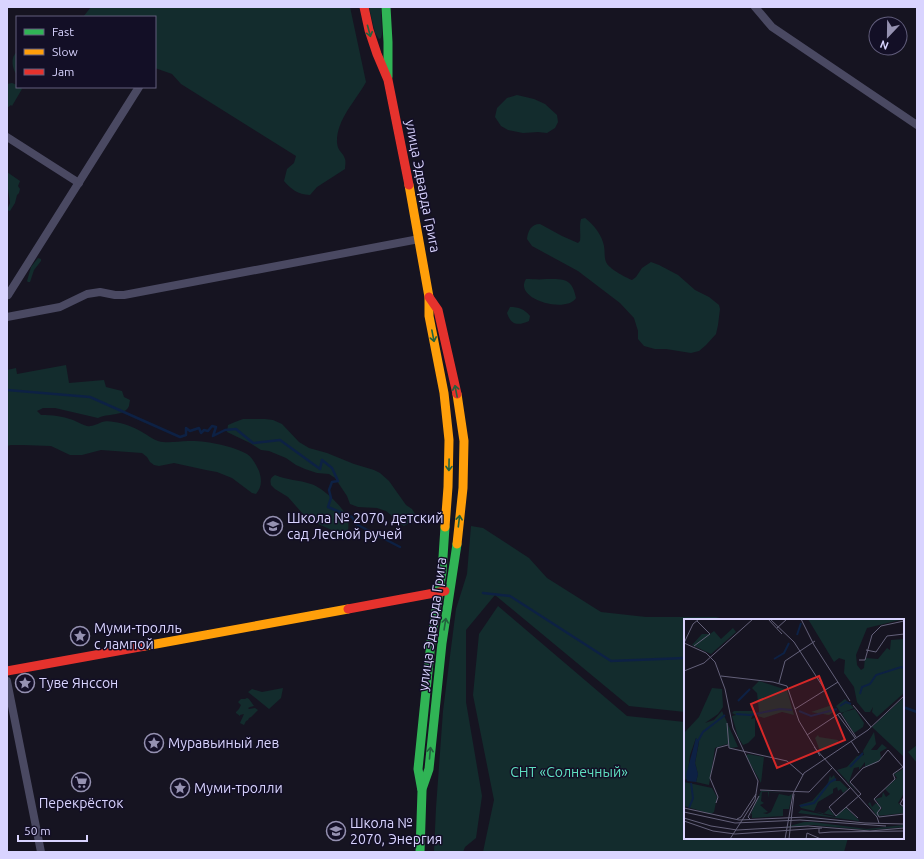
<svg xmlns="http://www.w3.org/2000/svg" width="924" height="859" viewBox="0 0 924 859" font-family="Ubuntu,sans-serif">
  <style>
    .green { fill: #132c2d }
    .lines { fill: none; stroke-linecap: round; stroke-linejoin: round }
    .stream { stroke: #0d2144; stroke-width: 2.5 }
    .street { stroke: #4a4962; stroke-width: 8 }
    .fast { stroke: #30b455; stroke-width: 9 }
    .slow { stroke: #ff9f0a; stroke-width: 9 }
    .jam { stroke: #e5322d; stroke-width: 9 }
    .oneway { stroke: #22623e }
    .labels { text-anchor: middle; stroke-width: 3; stroke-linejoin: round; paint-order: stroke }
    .street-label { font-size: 14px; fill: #d9d4ff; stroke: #130f26 }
    .poi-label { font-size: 14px; fill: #d9d4ff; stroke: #130f26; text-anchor: start }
    .park-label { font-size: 14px; fill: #5fe0c0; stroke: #130f26 }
    .inset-river { fill: none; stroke: #0d2144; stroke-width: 2 }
    .inset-road { fill: none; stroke: #64617a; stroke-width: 1 }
    .view { fill: #d62828; fill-opacity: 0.15; stroke: #d62828; stroke-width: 2 }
    .inset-edge { fill: none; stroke: #d9d4ff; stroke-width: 2 }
  </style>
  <rect width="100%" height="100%" fill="#161421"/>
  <g class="green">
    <path d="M91,7H350L366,82C355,102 336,120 337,143C338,152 343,152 345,159C346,162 345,166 345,169L317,187L310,195C297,194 292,190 284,181L287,169L294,163L296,156L181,84L172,74L155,68V17H83Z"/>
    <path d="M369,7H381L382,34L381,38L379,39L375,33Z"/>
    <path d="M17,52V75C12,69 10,57 17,52Z"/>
    <path d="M12,83L17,85V87H20L22,89L12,106L11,105L7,108V84Z"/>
    <path d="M517,95L534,99L545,104L557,115L558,122L555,128L547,133L538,132L523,133L508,130L501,126L495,117L497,108L507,98Z"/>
    <path d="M7,172L20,181L18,186L20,189L19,193L17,195L15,203L10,211L7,210L10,203L8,189H7Z"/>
    <path d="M585,218C594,225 602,235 604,246C605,251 604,257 606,262C609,269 625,277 632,280L636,277L642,268L651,262L659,265L678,275L695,290L709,297L719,305L720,309L718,325L716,334L706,345L699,351L691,353L666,349H655L644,346L638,339V331L634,318L620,303L578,271L532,246L527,239C528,231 531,224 540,224L562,236L578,243L580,241C581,233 579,227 581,219Z"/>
    <path d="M38,258L41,259V261L34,270L30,282H28L27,281L31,267Z"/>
    <path d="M526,279C533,279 539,280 546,279C564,279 572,278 576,298C566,314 513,299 526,279Z"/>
    <path d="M510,307C519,307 524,309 530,316L529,321C518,326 511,325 507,313Z"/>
    <path d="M66,365L69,383L104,380L106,387L122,391L124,397L130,400C130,400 129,406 129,406C124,417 107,413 98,418L55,408H43L37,411L41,415C52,415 62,416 73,420C78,422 83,425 87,426C92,427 97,424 102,422C105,421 110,421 114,422C123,423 134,427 142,432C148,435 152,439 158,441C168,444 178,441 188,441C204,440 234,446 247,454C253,458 256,465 259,471C262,480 262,487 256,494L252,493L232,478L217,472L206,470L174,463L159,466L154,465L150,462L147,457L142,453L101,450L82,455H70L51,446L23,445H11L7,446V370L16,368L17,374Z"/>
    <path d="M243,419H265L273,420L282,424L299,442L309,448L327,453L354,464L374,470L380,473L389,481L406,505L412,509L415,514C413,520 410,523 404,526L395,521L391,515L386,511L377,508L358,507L350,504L347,496L335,478L329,474L317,473L305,469L296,465L286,458L269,451L261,450L250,443L227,432L228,425L235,422Z"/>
    <path d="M275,475C287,480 299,480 311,484C322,487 346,509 348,520C349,526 348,533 347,539L344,540L340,538L334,531L316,523L303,514L288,497L275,489L271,485C270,480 270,478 275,475Z"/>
    <path d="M471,526L483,528L529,558L547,578L601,612L646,617H716L726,620H685V712L629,706L495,595L466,630V702L482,796L476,838L465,847L463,852H434L436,808L443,711L456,609L467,574Z"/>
    <path d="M498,606L627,716L685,722V838H848L844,852H483L494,800L473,695L479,634Z"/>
    <path d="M283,688L281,698L269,709L248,692L252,689L262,692Z"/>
    <path d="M247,698L249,699L254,706L250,707L248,708L249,709L255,708L258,710L251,717L249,718L248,720L246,721L244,725L240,723L244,714L240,715V716L236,713V712L239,709L241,705L238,702L241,699H245Z"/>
    <path d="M917,745V763L908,752Z"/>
  </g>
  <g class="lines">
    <g class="stream">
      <path d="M7,390L90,397L180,437L186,435V428L190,431L199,428L201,433L204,430L208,431L212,426L216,427L213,436L225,430L236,429L253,443L280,440L320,469L322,460L332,468L338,481L332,482L329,490L331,498L328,507L352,517L356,524L400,547"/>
      <path d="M483,593L510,596L611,661L685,658"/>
      <path d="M903,707L917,712"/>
    </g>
    <g class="street">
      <path d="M755,7L772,27L917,125"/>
      <path d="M7,137L79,183"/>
      <path d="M8,295L139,87"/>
      <path d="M7,317L60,307L87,294L100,292L115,295H124L419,239"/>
      <path d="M7,681L41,852"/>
    </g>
    <g class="fast">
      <path d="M386,7L388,42V77"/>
      <path d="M422,789L429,769L442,643L457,544"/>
      <path d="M420,852L422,791L418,769L431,642L442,572L445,527"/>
    </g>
    <g class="slow">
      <path d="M409,185L429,297V316L444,393L449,440L448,487L445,527"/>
      <path d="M457,544L463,488L464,441L457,394"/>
      <path d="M145,646L348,609"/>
    </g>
    <g class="jam">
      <path d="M364,7L369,30L377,54L388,80L409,185"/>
      <path d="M429,297L438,310L457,394"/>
      <path d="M348,609L445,591"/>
      <path d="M7,671L145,646"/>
    </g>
  </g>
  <defs><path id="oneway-shaft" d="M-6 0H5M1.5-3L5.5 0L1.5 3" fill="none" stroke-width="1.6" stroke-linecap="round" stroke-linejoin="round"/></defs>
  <g class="oneway">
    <use href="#oneway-shaft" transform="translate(369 31) rotate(75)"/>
    <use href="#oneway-shaft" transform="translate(433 336) rotate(79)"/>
    <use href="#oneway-shaft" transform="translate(456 391) rotate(-101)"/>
    <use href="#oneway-shaft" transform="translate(449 465) rotate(91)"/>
    <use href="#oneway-shaft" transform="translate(459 521) rotate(-83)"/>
    <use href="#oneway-shaft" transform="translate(445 624) rotate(-81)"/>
    <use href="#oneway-shaft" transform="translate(430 753) rotate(-85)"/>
  </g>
  <defs>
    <symbol id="school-ring" viewBox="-11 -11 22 22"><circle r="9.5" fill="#130f26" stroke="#9591b1" stroke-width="1.5"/><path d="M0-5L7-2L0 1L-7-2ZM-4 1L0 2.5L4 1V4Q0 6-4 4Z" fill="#9591b1"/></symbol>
    <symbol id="sight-ring" viewBox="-11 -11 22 22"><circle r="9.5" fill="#130f26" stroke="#9591b1" stroke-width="1.5"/><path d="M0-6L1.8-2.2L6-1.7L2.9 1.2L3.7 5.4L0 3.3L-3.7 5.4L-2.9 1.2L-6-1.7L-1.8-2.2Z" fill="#9591b1"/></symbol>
    <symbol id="supermarket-ring" viewBox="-11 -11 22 22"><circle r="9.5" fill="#130f26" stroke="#9591b1" stroke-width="1.5"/><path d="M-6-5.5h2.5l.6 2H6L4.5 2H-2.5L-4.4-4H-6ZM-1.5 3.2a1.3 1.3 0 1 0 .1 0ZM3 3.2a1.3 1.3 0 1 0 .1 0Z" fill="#9591b1"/></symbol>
  </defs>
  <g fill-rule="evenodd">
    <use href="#school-ring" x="262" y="515" width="22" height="22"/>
    <use href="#sight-ring" x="69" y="625" width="22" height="22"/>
    <use href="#sight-ring" x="14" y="672" width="22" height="22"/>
    <use href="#sight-ring" x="143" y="732" width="22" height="22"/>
    <use href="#supermarket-ring" x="70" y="771" width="22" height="22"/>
    <use href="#sight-ring" x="169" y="777" width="22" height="22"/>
    <use href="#school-ring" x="325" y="820" width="22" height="22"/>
  </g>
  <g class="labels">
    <g class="street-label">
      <text transform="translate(423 186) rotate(79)" y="5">улица Эдварда Грига</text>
      <text transform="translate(432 624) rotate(-82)" y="5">улица Эдварда Грига</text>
    </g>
    <g class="poi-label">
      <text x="287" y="523">Школа № 2070, детский<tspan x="287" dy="16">сад Лесной ручей</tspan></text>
      <text x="94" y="633">Муми-тролль<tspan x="94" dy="16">с лампой</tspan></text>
      <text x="39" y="688">Туве Янссон</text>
      <text x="168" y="748">Муравьиный лев</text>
      <text x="194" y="793">Муми-тролли</text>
      <text x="81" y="808" text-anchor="middle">Перекрёсток</text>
      <text x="350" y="828">Школа №<tspan x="350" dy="16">2070, Энергия</tspan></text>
    </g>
    <g class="park-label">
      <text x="569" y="777">СНТ «Солнечный»</text>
    </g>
  </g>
  <g transform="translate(684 619)">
    <rect width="220" height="220" fill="#161421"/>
    <path d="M124,0H220L183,9L172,36L173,46L177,51L180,49L181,39L194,40L203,29L206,31L207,21L220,20V74L193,98L188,93L189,88L186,93H181L173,83L170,68L160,54L161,41L155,39L150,43ZM49,9L52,13L27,35L8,26L18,15H26L30,12L37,20ZM75,62L103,71L110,96L98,93L80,99L74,97L75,92L93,87L102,90L93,87L75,92L73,74L68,69ZM28,69L38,70L39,88L34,95L21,104L30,101L38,92L54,128L46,129L43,125L31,129L25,166L12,163L14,155L11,144L15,123L12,119L6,136L3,160L0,161V114L15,98ZM220,78V138L188,108ZM161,80L170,89L160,93L171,90L180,104L179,108L170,114L158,95L160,93L157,94L152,87ZM148,86L151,92L145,96L127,93ZM50,92H71L67,100L71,99V117L64,124L59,126L54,118L48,97L52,96L48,94ZM190,113L192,125L187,131H193L198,125L203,129L196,133L197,139L192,144L181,148V143L175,151V148L170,149L165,163L174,174L153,151L163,148L173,137L180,136L179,132ZM134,116L135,118L154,121V124L136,132L131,119ZM64,135L80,138L77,164L62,137ZM219,150L220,174L214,184L220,189V194L193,197L184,185L186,183L188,188L192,184L197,188L194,194L197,191L198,189L194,184V183L191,180L198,178L199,173L202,178L206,175L201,170L213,159L210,155ZM146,156L147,159L150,156L152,162H156L164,170L159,174L157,170L154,172L153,168L149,170V174L134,183L130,192L139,195L145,190L151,197L117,189L115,186L128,182L144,164ZM0,163L28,169L33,178L30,193L27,195L0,187ZM77,172L104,174L85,173L84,179V173H78L77,182L80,184L76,186L84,193L79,194L83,195L87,193L95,175L105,177L108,175L105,190H99V197L68,199V194L65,199ZM162,189L176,202L114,194L117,191L151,198ZM101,203H128L183,210L220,206V208L184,211L129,206L102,208L120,203Z" fill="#132c2d"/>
    <path d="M12,119L15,122L11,144L14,155L12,163L3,162L2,156Z" fill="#0d2144"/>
    <path class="inset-river" d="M113,16L117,4M90,40L100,34L105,24M176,75L178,68L186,65L192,56L217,48L220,49M54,82L66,70M156,87L162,83L167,85M115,92L127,97L153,90M52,95L66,96L96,90L108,91M14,122L19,113L41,96M166,148L179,134M116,187L130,184L146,163L152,160M5,189L9,179L7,164"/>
    <path class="inset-road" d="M84,0L98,15M86,0L110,23L141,71M117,0L130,26L166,82M93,9L103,0M0,24L9,5L15,0M0,24L22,34L31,43L41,70L49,109L74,162L71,181L46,220M10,27L26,15L13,2M182,31L192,33L203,17L220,15M175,41H181L188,16L197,7L220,2M0,52L20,44L69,0M37,57L89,63L103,67L115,102L136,137M95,64L101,42L131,22M169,86L187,108M111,90L154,63M154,96L171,119M43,104L45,129L103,142L119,156M123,116L156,94L172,118M167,122L175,134M130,128L193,198L195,204M166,169L145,188L152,197L177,175L166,163L179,149L195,142L204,131L219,148L209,155L211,160L190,180L197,189L193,194L195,198M76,171L125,173L148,149M220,178L216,185L220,188M32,184L34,178L26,159L33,129L44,126M162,188L174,199M0,189L55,201L122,198L181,204L220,205M0,193L51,204L116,201L202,207M195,198L220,195M0,199L27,207L53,211L124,207L186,212L220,209M53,200L57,198L72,175M67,201L64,198L75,177M0,202L29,212L51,215L138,209M135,209V214L147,213M147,213L220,212M101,220L109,175L120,154L184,111L220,77M105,220L110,175M122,220L123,214L137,220"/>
    <path class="view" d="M135,57L161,121L93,149L67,85Z"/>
    <rect width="220" height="220" class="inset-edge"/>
  </g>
  <rect width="924" height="859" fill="none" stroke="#d9d4ff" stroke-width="16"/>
  <rect x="16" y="16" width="140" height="72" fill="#130f26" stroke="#625e7d"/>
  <rect x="24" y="29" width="20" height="6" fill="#30b455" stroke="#625e7d"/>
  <text x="52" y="36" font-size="12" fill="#d9d4ff">Fast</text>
  <rect x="24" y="49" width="20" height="6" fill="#ff9f0a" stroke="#625e7d"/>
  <text x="52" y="56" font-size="12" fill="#d9d4ff">Slow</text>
  <rect x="24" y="69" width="20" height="6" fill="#e5322d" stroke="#625e7d"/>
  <text x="52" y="76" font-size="12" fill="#d9d4ff">Jam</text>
  <g transform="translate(888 36) rotate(202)"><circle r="19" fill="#130f26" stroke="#625e7d"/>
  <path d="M0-3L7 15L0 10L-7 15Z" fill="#9591b1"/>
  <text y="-6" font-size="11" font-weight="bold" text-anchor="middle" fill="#d9d4ff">N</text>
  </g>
  <path d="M18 835v6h69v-6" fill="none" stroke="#d9d4ff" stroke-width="2"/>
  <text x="24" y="835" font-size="12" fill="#d9d4ff" stroke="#130f26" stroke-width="3" paint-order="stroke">50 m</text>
</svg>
